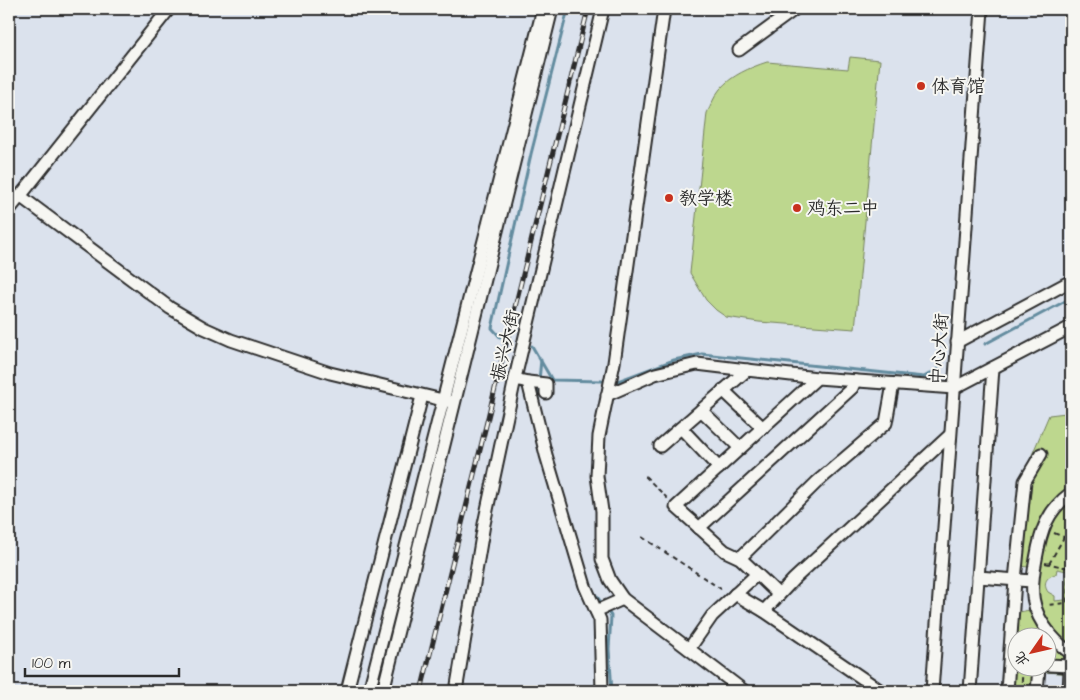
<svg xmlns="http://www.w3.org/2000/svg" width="1080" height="700" viewBox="0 0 1080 700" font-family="'Architects Daughter','LXGW WenKai TC',sans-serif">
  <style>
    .green { fill: #bdd78e; stroke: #74815c; fill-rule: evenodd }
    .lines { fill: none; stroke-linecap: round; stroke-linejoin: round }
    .stream { stroke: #648c9f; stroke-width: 3 }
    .minor-casing { stroke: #2b2b2b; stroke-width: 15 }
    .path { stroke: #2b2b2b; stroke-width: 2; stroke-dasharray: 5 4; stroke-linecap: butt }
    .minor { stroke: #f6f6f2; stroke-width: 11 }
    .rail-casing { stroke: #2b2b2b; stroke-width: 5 }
    .rail { stroke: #f6f6f2; stroke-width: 3; stroke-dasharray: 9; stroke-linecap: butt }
    .poi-dot { fill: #c8321e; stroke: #f6f6f2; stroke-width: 2 }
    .labels { text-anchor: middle; stroke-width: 4; stroke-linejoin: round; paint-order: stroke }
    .poi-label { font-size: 18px; fill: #2b2b2b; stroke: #f6f6f2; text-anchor: start }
    .street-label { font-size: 18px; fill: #2b2b2b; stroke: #f6f6f2 }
  </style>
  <rect width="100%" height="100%" fill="#dbe2ed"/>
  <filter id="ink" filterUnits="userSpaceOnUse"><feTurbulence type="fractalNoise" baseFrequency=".02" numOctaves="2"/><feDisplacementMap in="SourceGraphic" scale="10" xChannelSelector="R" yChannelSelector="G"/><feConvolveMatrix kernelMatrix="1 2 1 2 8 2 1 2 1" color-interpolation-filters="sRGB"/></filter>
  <g filter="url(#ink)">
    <g class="green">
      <path d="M850,57L880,60L855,329L759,322L726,317L716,310L706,300L690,273L707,113C711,106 714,96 720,89C732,75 749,68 767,62L848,69Z"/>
      <path d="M1066,413L1071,457V674L1045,672L1046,668H1048V638H1018V668H1033L1031,691H1010L1016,612C1024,612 1030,609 1037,609L1038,568L1019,566L1026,469L1049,415ZM1057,569L1067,571L1065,600L1055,601V596L1048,592C1042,583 1047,576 1056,574Z"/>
    </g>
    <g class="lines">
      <g class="stream">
        <path d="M500,337L492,328L531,154L568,9"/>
        <path d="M985,344L1071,298"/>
        <path d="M532,346L552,380L602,381"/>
        <path d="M539,380L541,360"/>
        <path d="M618,381L674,360L702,354L924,377L938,369"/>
        <path d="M538,386V397L539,405"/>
        <path d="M592,590L611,616L609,649L612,691"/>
      </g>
      <defs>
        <g id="minor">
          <path d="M664,9L614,363L599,436L597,476L602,511V559L610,580L623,599L744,691"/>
          <path d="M739,50L795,9"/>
          <path d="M20,196L170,308L204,328L231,340L330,373L451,402"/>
          <path d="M9,210L169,9"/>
          <path d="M957,342L1071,281"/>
          <path d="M515,379L528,382L546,455L585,586L600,620L602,691"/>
          <path d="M528,382L546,384V393"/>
          <path d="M723,390L763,428"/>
          <path d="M607,395L655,374L697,364L747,370"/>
          <path d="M701,410L740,448"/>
          <path d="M681,428L719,468"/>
          <path d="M660,446L747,370L817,378L954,388L1071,327"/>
          <path d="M1071,493C1047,511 1041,530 1036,559C1030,590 1030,610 1051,635C1057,642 1063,648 1071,653"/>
          <path d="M699,528L852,388L855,381"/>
          <path d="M740,558L817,482L886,423L893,384"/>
          <path d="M757,574L779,595"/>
          <path d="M978,577L1032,581"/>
          <path d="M735,594L764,611L881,691"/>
          <path d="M596,611L623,599"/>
          <path d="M764,611L794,579L950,435"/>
          <path d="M689,649L712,616L757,574L740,558L725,551L676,507L817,378"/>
          <path d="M1048,665L1070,666"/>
          <path d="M347,691L422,396"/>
          <path d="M369,691L543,9"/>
          <path d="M383,691L552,9"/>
          <path d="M456,691L484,524L516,374L603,9"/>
          <path d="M932,691L982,9"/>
          <path d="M970,691L993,368"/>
          <path d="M1007,691L1015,580L1025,481L1041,454"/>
          <path d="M1037,691L1039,668"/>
          <path d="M1069,691L1071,653"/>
        </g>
      </defs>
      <use href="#minor" class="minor-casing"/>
      <g class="path">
        <path d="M645,476L669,500"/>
        <path d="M1071,526V531"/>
        <path d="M1054,533L1064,537H1071"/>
        <path d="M642,537L724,591"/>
        <path d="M1045,563L1069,568L1067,603L1047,605"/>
        <path d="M1049,564L1064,537"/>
        <path d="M1021,691L1023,668"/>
      </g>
      <use href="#minor" class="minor"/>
      <defs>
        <path id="rail" d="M421,691L588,9"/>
      </defs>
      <use href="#rail" class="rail-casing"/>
      <use href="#rail" class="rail"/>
    </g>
  </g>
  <g class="poi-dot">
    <circle cx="921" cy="86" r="5"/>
    <circle cx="669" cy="198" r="5"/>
    <circle cx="797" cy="208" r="5"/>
  </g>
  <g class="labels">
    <g class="poi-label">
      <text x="931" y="92">体育馆</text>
      <text x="679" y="204">教学楼</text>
      <text x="807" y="214">鸡东二中</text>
    </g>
    <g class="street-label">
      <text transform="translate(505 345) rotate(-77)" y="6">振兴大街</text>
      <text transform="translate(939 349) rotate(-86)" y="6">中心大街</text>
    </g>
  </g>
  <rect width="1080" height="700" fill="none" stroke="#f6f6f2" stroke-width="30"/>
  <rect x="15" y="15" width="1050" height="670" fill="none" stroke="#2b2b2b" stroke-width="2" filter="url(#ink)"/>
  <g transform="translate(1032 652) rotate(236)"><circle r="24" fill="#f6f6f2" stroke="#a5a5a2"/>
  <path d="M0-4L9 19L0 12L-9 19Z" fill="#c8321e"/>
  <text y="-8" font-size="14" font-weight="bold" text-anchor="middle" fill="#2b2b2b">北</text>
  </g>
  <path d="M25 668v8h154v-8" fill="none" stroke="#2b2b2b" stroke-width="2.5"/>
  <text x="32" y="668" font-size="15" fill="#2b2b2b" stroke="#f6f6f2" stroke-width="4" paint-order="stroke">100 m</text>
</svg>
